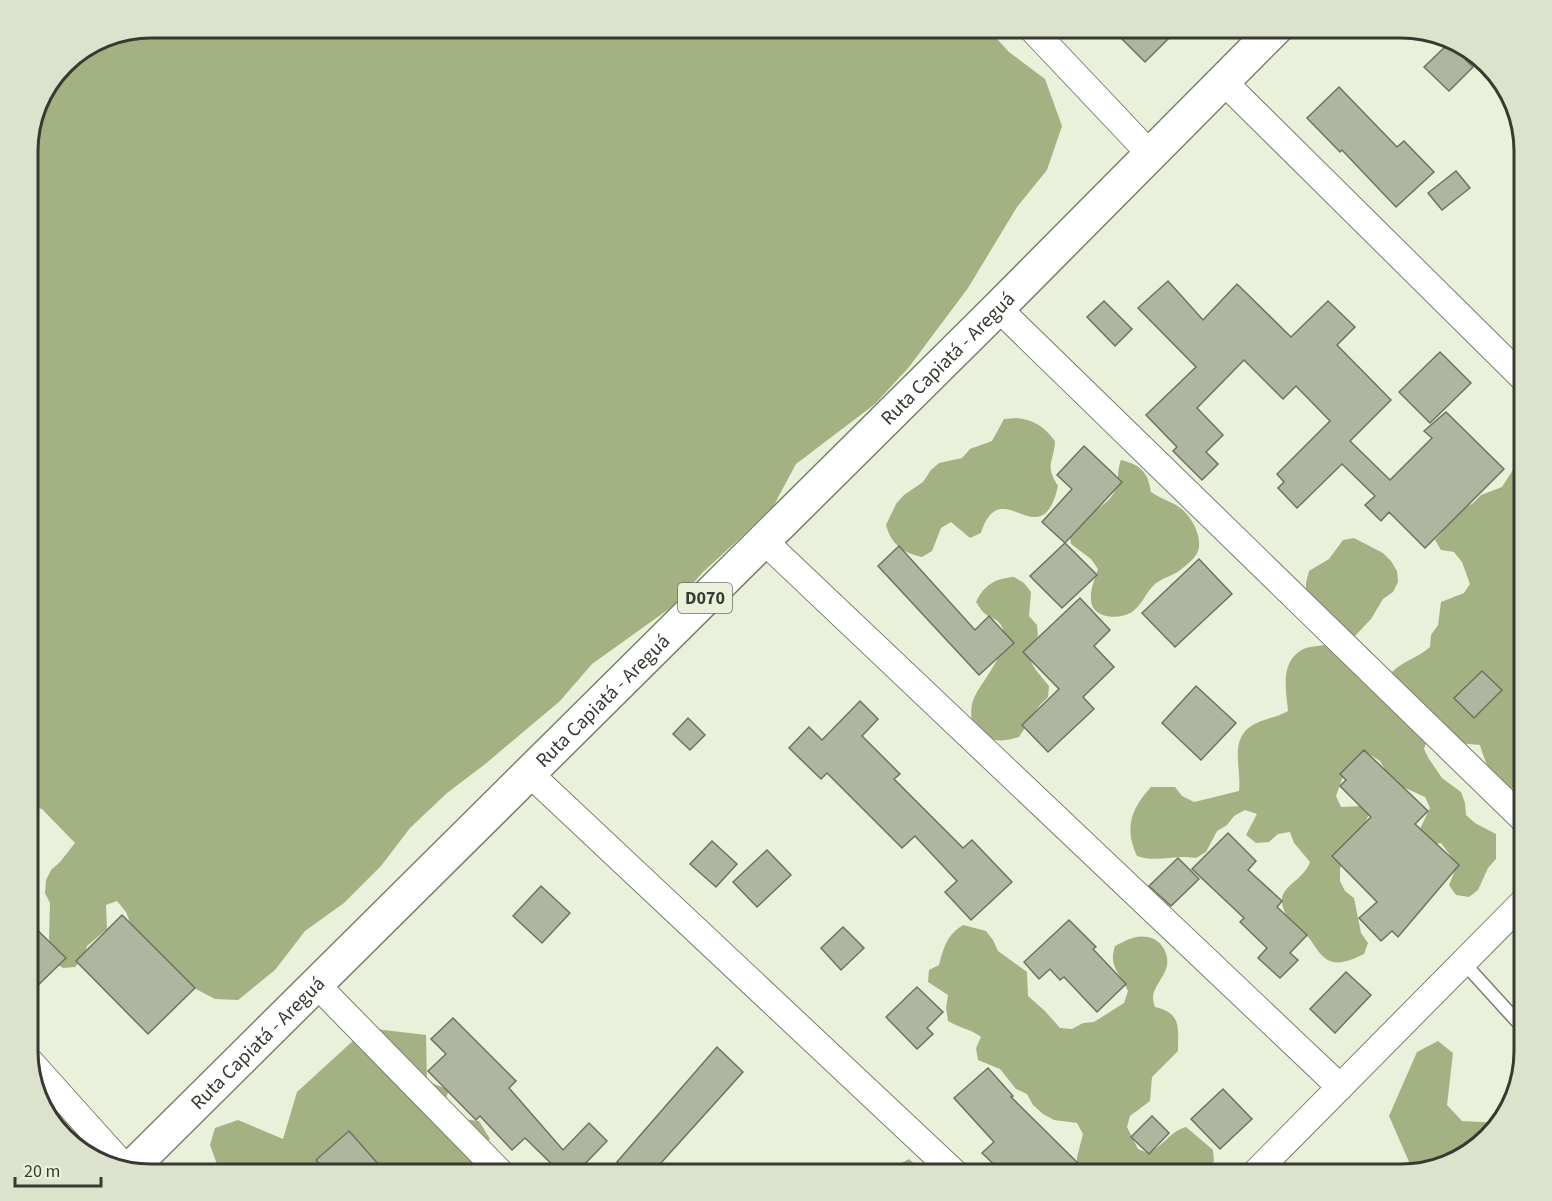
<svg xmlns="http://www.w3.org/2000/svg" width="1552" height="1201" viewBox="0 0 1552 1201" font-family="'Source Sans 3',sans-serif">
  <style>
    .forest { fill: #a4b183 }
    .building { fill: #afb6a0; stroke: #6d735f; stroke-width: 1.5 }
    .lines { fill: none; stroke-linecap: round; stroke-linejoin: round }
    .lane-casing { stroke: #7a806b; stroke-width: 15 }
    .street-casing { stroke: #7a806b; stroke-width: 28 }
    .primary-casing { stroke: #7a806b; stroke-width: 36 }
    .lane { stroke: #fff; stroke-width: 12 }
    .street { stroke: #fff; stroke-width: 26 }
    .primary { stroke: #fff; stroke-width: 33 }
    .labels { text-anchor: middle; stroke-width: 6; stroke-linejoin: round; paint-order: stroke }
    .shield { fill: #eaf1da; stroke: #6d7164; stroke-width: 1.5 }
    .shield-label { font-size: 18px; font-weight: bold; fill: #373a31 }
    .street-label { font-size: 20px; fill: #373a31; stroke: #eaf1da }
    .rim { fill: none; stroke: #373a31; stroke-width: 3 }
  </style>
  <rect width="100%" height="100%" fill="#eaf1da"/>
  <g class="forest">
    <path d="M150,27H986L1009,52L1045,79L1062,126L1047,170L1017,207L968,288L909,367L875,404L796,464L774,505L739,539L703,572L673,606L592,664L560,701L484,765L447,793L410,828L381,866L344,903L305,931L275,970L238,1000L215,999L194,988L131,925L126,912L117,901L106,905L107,929L87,946L84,957L75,967L63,968L53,961L49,938L50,903L45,893L46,880L51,870L60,862L75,843L42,809L27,805V142L40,95L69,58L103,36Z"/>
    <path d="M1017,418C1035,420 1044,427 1055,441C1054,463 1044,464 1058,486C1041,560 1001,470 981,533L970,538L951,522L941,528L932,551L922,557C903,553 891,544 886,525L896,504L904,495L923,482L931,470L939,463L962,458L970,449L992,441L1004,419Z"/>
    <path d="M1525,451V785C1511,790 1504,789 1492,780C1489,768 1483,757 1480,745L1457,743L1447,738L1444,723L1436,715L1424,749L1429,759L1442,778L1461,792L1465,803L1466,815L1475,823L1496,834V859L1488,868L1478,890L1469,897L1456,895L1449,885L1454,873L1455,862L1441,843L1429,845L1420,829L1430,808L1425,797L1392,782L1380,761L1369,754C1346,757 1344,776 1336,796L1341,807L1362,806L1369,815L1347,858L1340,868V881L1345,891L1354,898L1361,933L1368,943L1364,954C1356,958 1343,964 1333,962C1320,959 1315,944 1307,936C1301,930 1294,926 1289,920C1285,914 1281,905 1282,898C1285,884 1304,879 1310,862L1294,843L1290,832L1278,834L1269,842L1256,843L1246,835L1257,814L1245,810L1234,816L1227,825L1217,831L1206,852L1196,858C1176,854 1156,863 1137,856C1124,828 1131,809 1151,787H1175L1182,796L1194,802L1239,791C1242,767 1227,736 1257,723C1267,718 1278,717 1288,711C1286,689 1279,659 1306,648C1313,646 1322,646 1329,644L1306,596V583L1309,571L1329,559L1343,540L1354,538L1383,553L1391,561L1397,571L1398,582L1393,592L1383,599L1371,619L1353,638L1391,673C1402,661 1418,658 1430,647L1431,635L1438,625L1441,602L1464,593L1470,584L1462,562L1454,552L1441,550L1435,540L1443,531L1445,520L1462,508L1472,504L1481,495L1502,487Z"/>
    <path d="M1121,460C1141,465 1148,472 1151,492C1161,499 1174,502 1183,510C1193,519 1205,542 1196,555C1192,561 1184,567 1179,571C1172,576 1162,578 1155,584C1146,592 1142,605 1132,612C1119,620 1092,619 1091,600C1090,589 1095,579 1098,569L1091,559L1071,544L1069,531C1081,516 1103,510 1114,493C1120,484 1116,472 1121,460Z"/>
    <path d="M1014,577L1024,583L1031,592L1029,616L1037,625L1038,636C1020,658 1035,668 1049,686L1048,697L1039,706L1019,737C994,744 993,741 973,726C971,717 970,707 974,698C982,680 1012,649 1002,627C999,619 990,618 984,613C981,610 978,605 976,602C984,585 996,578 1014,577Z"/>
    <path d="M963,925L986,931L993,940L998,951L1027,972L1028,996L1045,1011L1060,1028L1072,1029L1083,1023L1094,1022L1124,1003L1128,991C1120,972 1108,968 1115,946C1129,939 1139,933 1154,939C1159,942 1161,944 1164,949C1175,971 1155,980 1153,997C1153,1001 1154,1004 1155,1007C1182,1013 1178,1028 1178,1051L1152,1077L1150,1101L1130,1116L1127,1127L1138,1149L1148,1153C1165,1145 1169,1132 1186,1127L1213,1150L1214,1161L1206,1170L1199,1174H1127L1122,1168C1106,1170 1093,1179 1077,1169V1157L1083,1134L1077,1123L1054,1120L1043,1114L1033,1105L1027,1094L1016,1089L1000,1069L978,1060L976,1048L981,1037C971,1029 959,1028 948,1021L946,1008L948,995L928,982L929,970L939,965C944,947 947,935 963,925Z"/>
    <path d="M367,1028L426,1035L427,1081L449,1090L439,1116L479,1121L490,1139L472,1158V1174H244L218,1167L210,1145L215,1128L238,1120L283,1139L297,1092Z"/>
    <path d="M1438,1041L1453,1053L1447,1105L1462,1121L1500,1123L1456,1161L1413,1171L1389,1116L1417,1052Z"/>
    <path d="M909,1159L926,1174H884V1172Z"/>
  </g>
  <g class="building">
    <path d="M1110,27H1180L1145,62Z"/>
    <path d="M1449,43L1473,67L1449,91L1424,67Z"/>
    <path d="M1339,87L1397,147L1404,141L1434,172L1396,207L1342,150L1340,152L1307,118Z"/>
    <path d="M1456,171L1470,188L1442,210L1428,193Z"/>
    <path d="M1168,281L1203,320L1237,284L1291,337L1328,301L1355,327L1337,345L1391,400L1350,441L1390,480L1432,438L1424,431L1446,412L1504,469L1425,548L1389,512L1381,521L1365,505L1375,496L1342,464L1297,508L1278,488L1284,482L1277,474L1330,421L1296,386L1283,399L1244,360L1197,408L1223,435L1206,452L1218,464L1202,480L1173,451L1177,447L1146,415L1196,367L1138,308Z"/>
    <path d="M1104,301L1132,329L1115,346L1087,317Z"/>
    <path d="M1440,352L1471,383L1430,423L1399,392Z"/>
    <path d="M1084,446L1122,482L1065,543L1042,522L1072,489L1057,475Z"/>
    <path d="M1065,543L1097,575L1062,608L1030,576Z"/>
    <path d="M899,546L975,630L989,616L1014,643L979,675L878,566Z"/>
    <path d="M1199,559L1232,594L1175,647L1142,613Z"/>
    <path d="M1080,598L1110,630L1094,646L1114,667L1083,697L1094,709L1048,752L1022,725L1059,689L1023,652Z"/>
    <path d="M1482,671L1502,690L1474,718L1454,698Z"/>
    <path d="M1196,686L1236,723L1201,760L1162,723Z"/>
    <path d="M860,701L878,719L862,736L900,774L894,779L963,848L972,840L1012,882L971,920L945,892L957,881L915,836L902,848L827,773L821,779L789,748L809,727L822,740Z"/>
    <path d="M688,718L705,735L690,750L673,734Z"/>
    <path d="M1364,750L1428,811L1415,824L1459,865L1398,937L1392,931L1381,941L1359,918L1377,902L1332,856L1371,817L1340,786L1346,780L1340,774Z"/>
    <path d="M1228,833L1256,861L1248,870L1282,901L1277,907L1307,935L1290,953L1298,960L1280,978L1258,958L1267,948L1240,922L1244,918L1192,869Z"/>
    <path d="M712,841L737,864L716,887L690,864Z"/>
    <path d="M767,850L791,875L757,907L733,882Z"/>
    <path d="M1178,858L1199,879L1171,906L1149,886Z"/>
    <path d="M541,886L570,913L542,943L513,916Z"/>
    <path d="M122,915L195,988L148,1034L76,961Z"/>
    <path d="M27,920L66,958L27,996Z"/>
    <path d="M1069,920L1096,947L1093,949L1126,984L1097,1012L1064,977L1060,980L1050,969L1039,979L1024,962Z"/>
    <path d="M843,927L864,948L841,970L821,948Z"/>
    <path d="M1346,972L1371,995L1335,1033L1310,1009Z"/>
    <path d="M917,987L943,1012L927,1028L933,1034L917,1049L886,1017Z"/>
    <path d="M453,1018L516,1081L509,1088L563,1150L589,1123L607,1141L575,1174H562L525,1138L512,1150L480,1116L476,1120L428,1071L446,1054L431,1039Z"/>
    <path d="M717,1047L743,1072L651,1174H631L617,1162Z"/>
    <path d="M988,1068L1013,1096L1011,1097L1089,1174H1004L982,1153L994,1142L954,1098Z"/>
    <path d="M1223,1089L1252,1119L1220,1149L1191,1119Z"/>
    <path d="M1152,1116L1169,1133L1149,1154L1131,1137Z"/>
    <path d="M349,1131L387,1174H328L316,1160Z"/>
  </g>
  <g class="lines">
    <defs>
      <path id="lane" d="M1463,962L1525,1030"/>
      <g id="street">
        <path d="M1030,27L1150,154"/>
        <path d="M1223,81L1525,380"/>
        <path d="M998,308L1525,821"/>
        <path d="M763,540L1340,1087"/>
        <path d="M529,773L956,1174"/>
        <path d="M317,985L502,1174"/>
        <path d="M27,1058L123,1165"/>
        <path d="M1254,1174L1525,900"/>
      </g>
      <g id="primary">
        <path id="s1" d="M131,1168L998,308L1277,27"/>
      </g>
    </defs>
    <use href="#lane" class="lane-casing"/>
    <use href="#street" class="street-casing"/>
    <use href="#primary" class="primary-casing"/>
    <use href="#lane" class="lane"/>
    <use href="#street" class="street"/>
    <use href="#primary" class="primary"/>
  </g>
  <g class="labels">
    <rect class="shield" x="678" y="583" width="54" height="30" rx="4.5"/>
    <g class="shield-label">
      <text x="705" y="604">D070</text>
    </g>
    <g class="street-label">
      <text dy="7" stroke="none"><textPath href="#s1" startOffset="1150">Ruta Capiatá - Areguá</textPath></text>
      <text dy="7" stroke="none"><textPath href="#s1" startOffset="664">Ruta Capiatá - Areguá</textPath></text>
      <text dy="7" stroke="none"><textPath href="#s1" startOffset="178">Ruta Capiatá - Areguá</textPath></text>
    </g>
  </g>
  <path d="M0 0H1552V1201H0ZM151 38H1401A113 113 0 0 1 1514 151V1051A113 113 0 0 1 1401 1164H151A113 113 0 0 1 38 1051V151A113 113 0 0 1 151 38Z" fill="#dce2cc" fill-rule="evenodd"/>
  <path class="rim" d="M151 38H1401A113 113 0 0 1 1514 151V1051A113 113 0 0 1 1401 1164H151A113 113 0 0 1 38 1051V151A113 113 0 0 1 151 38Z"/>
  <path d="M15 1177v9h86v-9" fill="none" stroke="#373a31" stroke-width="3"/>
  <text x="24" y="1177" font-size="18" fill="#373a31" stroke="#eaf1da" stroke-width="4.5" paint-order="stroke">20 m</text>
</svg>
